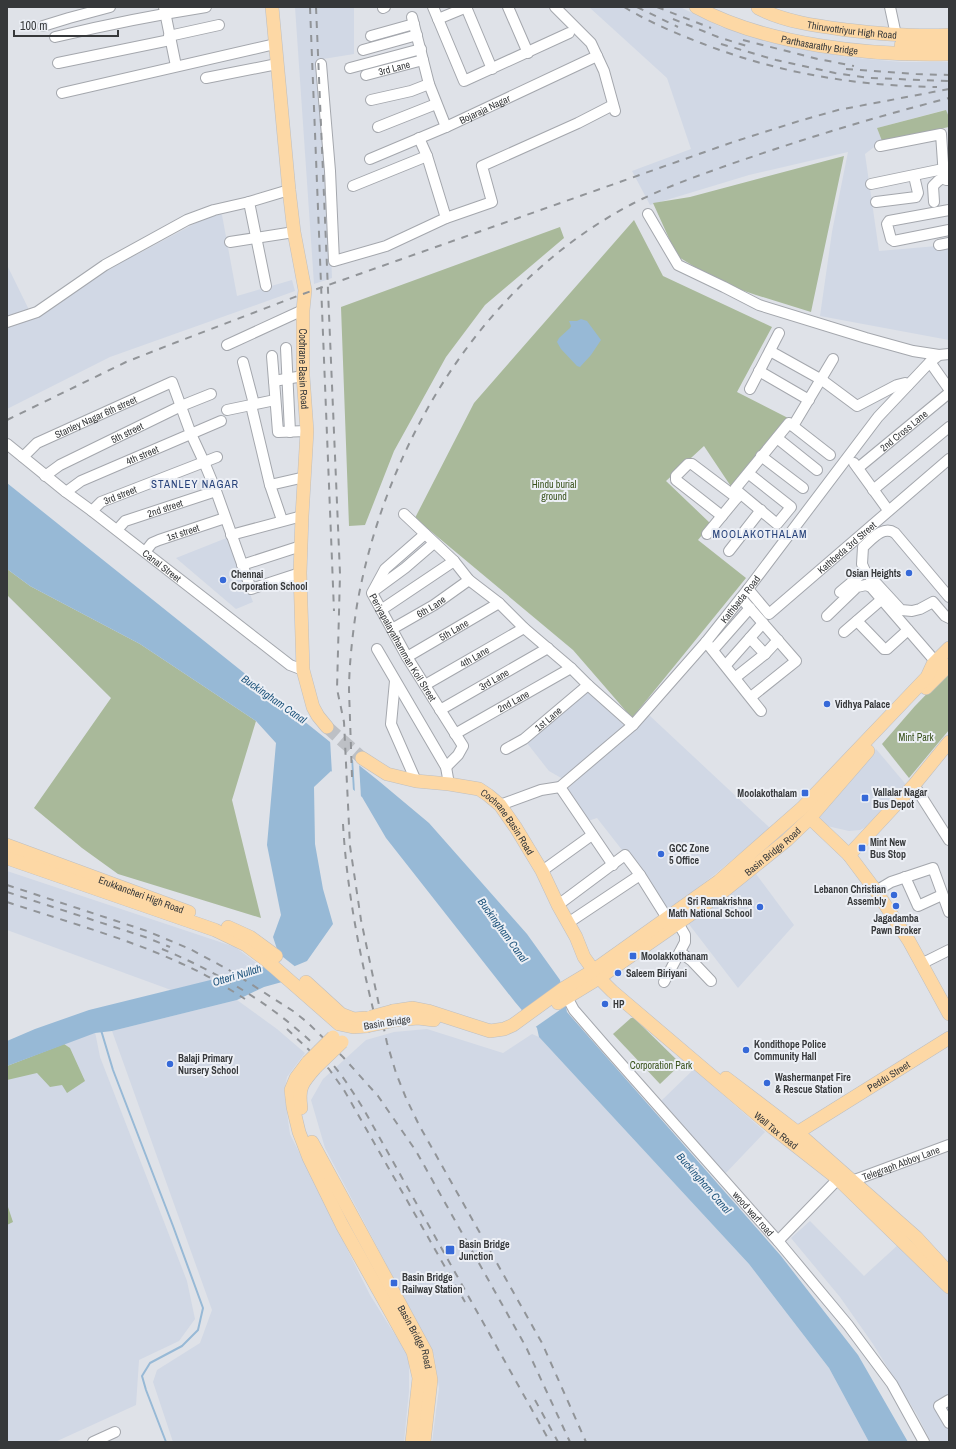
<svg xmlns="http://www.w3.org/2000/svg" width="956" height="1449" viewBox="0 0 956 1449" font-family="'Archivo Narrow',sans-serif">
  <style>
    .built { fill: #d1d8e5 }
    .green { fill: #a9b99a }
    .forest { fill: #a6ba95 }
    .water { fill: #97b9d6 }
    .pier { fill: #dfe2e8 }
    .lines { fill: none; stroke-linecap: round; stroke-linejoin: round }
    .stream { stroke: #97b9d6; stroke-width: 2 }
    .major-tunnel { stroke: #bdc0c5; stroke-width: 13; stroke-dasharray: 13 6; stroke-linecap: butt }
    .minor-casing { stroke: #a4a7ad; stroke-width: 12 }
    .major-casing { stroke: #bfbfc0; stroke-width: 14 }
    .minor { stroke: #fff; stroke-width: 10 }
    .major { stroke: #fdd8a5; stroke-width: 13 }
    .rail { stroke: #919498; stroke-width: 2; stroke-dasharray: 7 7; stroke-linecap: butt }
    .major-bridge-casing { stroke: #bfbfc0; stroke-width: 14; stroke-linecap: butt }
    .major-bridge { stroke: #fdd8a5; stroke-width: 13 }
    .poi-dot { fill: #3669d8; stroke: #eceff5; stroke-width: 1.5 }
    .labels { text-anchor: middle; stroke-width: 4; stroke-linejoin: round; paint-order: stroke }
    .street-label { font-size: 10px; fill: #36383a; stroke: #eceff5 }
    .park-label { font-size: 10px; fill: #39521c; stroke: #eceff5 }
    .poi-label { font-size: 10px; font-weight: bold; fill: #36383a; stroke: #eceff5; text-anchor: start }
    .neighbourhood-label { font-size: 11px; letter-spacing: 1px; fill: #27427a; stroke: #eceff5 }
    .water-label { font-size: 11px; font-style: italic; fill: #22577e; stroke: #eceff5 }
  </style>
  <rect width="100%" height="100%" fill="#dfe2e8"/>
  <g class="built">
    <path d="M295,7H354V54L323,59L332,278L314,284Z"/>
    <path d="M589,7H680L721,27L784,44L846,57L901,62H949V117L945,110L877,128L882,141L865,154L879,251L949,245V340L820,316L832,232L848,152L749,175L650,205L632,171L691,149L667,78Z"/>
    <path d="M218,212L222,215L237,296L292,280L295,291L110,357L7,409V265L33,318L111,265L138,254L207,217Z"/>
    <path d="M229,537L253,602L236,609L176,558Z"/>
    <path d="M588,691L626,727L563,779L549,771L527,743Z"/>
    <path d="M649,715L770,828L714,875L669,910L597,818L585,822L566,790Z"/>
    <path d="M876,749L908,787L870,825L860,830L849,831L827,826L818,818L819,814Z"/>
    <path d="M7,871L235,947L262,967L249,972L171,990L7,930Z"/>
    <path d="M756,874L794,925L738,988L688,923Z"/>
    <path d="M237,1000L277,1029L305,1053L287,1077L284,1092L290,1134L370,1295L409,1357V1391L404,1442H173L153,1382L157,1370L200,1343L212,1310L112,1031Z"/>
    <path d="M427,1029L503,1053L532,1034L539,1037L749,1264L829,1368L869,1442H432L439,1388L434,1355L325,1148L311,1100L323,1079L366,1040L394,1032Z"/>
    <path d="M95,1032L100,1057L187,1281L195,1319L179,1341L139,1360L136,1405L55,1442H7V1066Z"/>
    <path d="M694,1069L765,1132L723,1176L661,1101Z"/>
    <path d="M810,1221L864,1276L898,1245L930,1271L949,1295V1442H931L916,1413L873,1344L840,1297L791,1238Z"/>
  </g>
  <g class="green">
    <path d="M946,110L949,117V127L882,141L877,128Z"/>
    <path d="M844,156L811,312L756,295L721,283L677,256L653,203L690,197Z"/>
    <path d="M634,220L663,276L772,327L737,392L788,418L732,488L704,446L666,481L711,524L698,540L746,578L632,718L573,650L415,518L474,403Z"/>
    <path d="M560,227L564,238L485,305L446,357L394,451L365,525L349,526L341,307Z"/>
    <path d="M7,569L30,586L140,644L256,721L232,800L261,918L118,874L82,848L34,808L111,698L7,595Z"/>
    <path d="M949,671V730L909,778L882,744L915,706Z"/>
    <path d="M631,1018H634L681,1064L660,1084L613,1034Z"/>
  </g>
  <g class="forest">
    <path d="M64,1044L70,1048L85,1081L67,1093L62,1085L50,1087L37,1073L7,1080V1066Z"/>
    <path d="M7,1204L13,1222L7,1225Z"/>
  </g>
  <g class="water">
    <path d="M581,319L587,321L601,340L591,355L580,367L577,366L561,349L557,342L559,338L570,328L571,326L569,321H577Z"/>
    <path d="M7,483L380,782L429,823L527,934L560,980L567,1012L781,1256L858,1355L908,1442H869L829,1368L749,1264L539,1037L537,1028L515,1002L386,838L362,797L331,771L314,787L315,844L323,889L333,924L307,961L295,966L282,982L264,987L237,1000L112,1031L95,1033L7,1066V1041L35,1029L89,1010L263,967L277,949L273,937L281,915L267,845L276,743L256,721L140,644L30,586L7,569Z"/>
  </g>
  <g class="pier">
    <path d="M330,739L351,755L353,791L344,784V782H341L332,774Z"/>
    <path d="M353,758L359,763L361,798L355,793Z"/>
    <path d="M274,950L297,968L284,983L262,966Z"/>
    <path d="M563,982L567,1005L534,1028L521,1012Z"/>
  </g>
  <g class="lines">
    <path class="stream" d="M101,1030L113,1070L173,1226L203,1308L198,1330L182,1346L150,1363L142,1376L146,1390L166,1442"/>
    <path class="major-tunnel" d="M327,727L362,758"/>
    <defs>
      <g id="minor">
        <path d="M164,7L176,66"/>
        <path d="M433,7L464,81L569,33"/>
        <path d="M466,7L492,69"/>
        <path d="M508,7L528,53"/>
        <path d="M555,7L591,43L604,71L615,111"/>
        <path d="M890,7L896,35"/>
        <path d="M383,8L385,7"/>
        <path d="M412,17L429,84L446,127"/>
        <path d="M438,19L467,7"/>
        <path d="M43,26L69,18L110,7"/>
        <path d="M169,36L219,25"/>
        <path d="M371,36L414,24"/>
        <path d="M55,37C105,25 155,15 206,7"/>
        <path d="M363,50L417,35"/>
        <path d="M58,63L170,40"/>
        <path d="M321,64L330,171L334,261L386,246L446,218L492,202L482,166L578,123L613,105"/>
        <path d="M350,68L421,49"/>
        <path id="s1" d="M366,75L423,60"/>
        <path d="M206,78L277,64"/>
        <path d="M62,93L275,44"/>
        <path d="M371,100L411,91L429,84"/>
        <path d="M378,127L436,104"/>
        <path d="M419,138L427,156L446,218"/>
        <path d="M880,146L941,134L944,177L946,180H949"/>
        <path id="s2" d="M370,159L446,127L597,56"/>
        <path d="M871,184L943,169"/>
        <path d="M353,186L427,156"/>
        <path d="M249,202L266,286"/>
        <path d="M876,202L916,197L918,193L914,176"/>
        <path d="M934,202L933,186L938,181L944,177"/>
        <path d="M949,210L889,221L887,224L891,239L894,241L949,230"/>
        <path d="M648,214L678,265L724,287L759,305L866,338L913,351L939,355"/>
        <path d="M230,242L294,232"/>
        <path d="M939,245L949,243"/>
        <path d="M7,322L37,312L105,265L187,220L214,210L249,202L289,190"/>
        <path d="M227,345L303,310"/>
        <path d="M286,348L290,432"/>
        <path d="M770,351L822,380L857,406L897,385L905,383L908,385"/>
        <path d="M272,356L274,381"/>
        <path d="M243,362L254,404"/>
        <path d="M930,362L949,389"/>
        <path d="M759,371L809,400"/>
        <path d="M303,376L274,381L278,432L307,431"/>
        <path d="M750,389L779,333"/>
        <path d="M275,400L251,405L270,485L282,520"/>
        <path d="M227,410L251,405"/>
        <path d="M793,426L833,359"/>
        <path d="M777,438L817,470"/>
        <path id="s3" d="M7,444L66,492L92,511L290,665L303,670"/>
        <path d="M761,456L803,488"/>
        <path id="s4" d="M23,457L37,443L172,382L191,434L204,462L216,491L251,589L300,573"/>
        <path d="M854,463L888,510"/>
        <path id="s5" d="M858,468L949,393"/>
        <path d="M748,473L791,507L777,524L735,489L789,423L830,455"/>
        <path id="s6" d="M45,476L60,465L181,406L211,394"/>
        <path d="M270,485L305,477"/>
        <path d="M873,490L949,427"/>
        <path id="s7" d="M66,492L81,481L221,421"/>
        <path id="s8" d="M92,511L101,502L217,457"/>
        <path d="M404,514L454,561L469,580L499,603L524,628L571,668L588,685L633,725"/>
        <path d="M722,516L676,480V476L688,464H692L737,498"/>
        <path id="s9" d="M117,530L125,521L216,491"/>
        <path id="s10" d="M425,534L385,569L372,593L407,657L463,746L458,755L446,767"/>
        <path d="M707,534L740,494"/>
        <path d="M231,535L302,516"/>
        <path d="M729,551L761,510"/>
        <path id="s11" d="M145,552L152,543L159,540L225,518"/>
        <path d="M242,565L301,546"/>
        <path d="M865,571L862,564L863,547C872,539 883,525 895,533L949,597"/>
        <path id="s12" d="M748,589L769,614L949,459"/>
        <path d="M375,590L405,568L434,543"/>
        <path d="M840,592L865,571L901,610L912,611L920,609L933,602L945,616L949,618"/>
        <path d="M741,598L796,661L751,697"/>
        <path d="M381,610L454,561"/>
        <path d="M827,616L857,587L866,585L871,587L935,661"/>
        <path d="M857,621L884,649H887L908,630"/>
        <path id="s13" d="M392,629L434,605L469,580"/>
        <path d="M844,632L881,600"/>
        <path d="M750,638L765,654"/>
        <path d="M706,642L761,711"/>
        <path d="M377,649L446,767L449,784"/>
        <path d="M713,650L750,608"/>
        <path id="s14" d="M407,657L499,603"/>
        <path d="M726,665L763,623"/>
        <path d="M736,677L765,654L778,640"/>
        <path d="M395,681L391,724L416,781"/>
        <path id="s15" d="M425,685L524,628"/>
        <path id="s16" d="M440,710L548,648"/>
        <path id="s17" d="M455,734L571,668"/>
        <path id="s18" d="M506,749L524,739L588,685"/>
        <path d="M914,785L949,840"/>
        <path d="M560,787L613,865"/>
        <path id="s19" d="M500,805L541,790L560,787L633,725L706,642L748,589L878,417L930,362L939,355L949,354"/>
        <path d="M542,871L592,835"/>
        <path d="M905,877L918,906L942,895"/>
        <path d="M876,891L891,882L933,868L949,912"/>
        <path d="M558,905L625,855L640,875L667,918"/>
        <path d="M568,923L640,875"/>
        <path d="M680,952L692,961L711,981"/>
        <path d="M921,964L949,950"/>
        <path d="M664,982L685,942V935L678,923"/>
        <path id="s20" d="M567,997L574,1010L607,1048L778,1241L848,1325L892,1384L924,1442"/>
        <path id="s21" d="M852,1181L949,1145"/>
        <path d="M778,1241L838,1179"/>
        <path d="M949,1400L939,1406L949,1423"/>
        <path d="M93,1442L115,1432"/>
      </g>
      <g id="major">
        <path id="s22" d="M272,7L289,190L294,232L305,290L303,310V376L307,431L302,516L300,573L303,670L313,707L318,716L327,727"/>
        <path id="s23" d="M696,7C766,45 870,56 949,54"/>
        <path id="s24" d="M758,8C785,22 817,26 847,30C881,34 915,37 949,35"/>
        <path d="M901,45H949"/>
        <path d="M926,688L949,665"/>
        <path id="s25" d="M362,758L387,774L416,781L449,784L479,789L488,795L500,805L516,828L542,871L558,905L576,937L584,957L599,978L612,991L773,1128L838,1179L949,1287"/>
        <path d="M810,818L849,855L876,891L909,941L949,1014"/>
        <path id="s26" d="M7,845L189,912"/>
        <path d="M849,855L914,785L949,742"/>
        <path d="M7,858L215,930L246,945L266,960L339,1024L353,1027L367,1026"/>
        <path d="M228,927L250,937L276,956"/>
        <path d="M306,982L341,1014L354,1019L365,1018"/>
        <path id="s27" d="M558,1003L599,978L720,894L787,840L810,818L868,751"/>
        <path d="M393,1011L413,1008L428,1011L490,1031L504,1029L513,1025L564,988L594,970L719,881L802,808L927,677L933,664L949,648"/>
        <path d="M396,1020L418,1018L434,1020"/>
        <path d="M308,1062L296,1078L291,1090L293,1107L299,1132L309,1158L342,1225L413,1352L419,1378L412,1442"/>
        <path d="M726,1078L797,1132L916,1237L949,1273"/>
        <path d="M301,1108C298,1087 302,1083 316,1067"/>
        <path id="s28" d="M792,1137L800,1131L949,1038"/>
        <path id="s29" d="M312,1142L426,1352L431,1380L424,1442"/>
      </g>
    </defs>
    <use href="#minor" class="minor-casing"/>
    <use href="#major" class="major-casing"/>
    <use href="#minor" class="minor"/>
    <use href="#major" class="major"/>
    <g class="rail">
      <path d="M310,7L334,611"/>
      <path d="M316,7L340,574L337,689L344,722L350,846L361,920L387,1043L396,1073L406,1098L419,1125L542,1343L586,1442"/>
      <path d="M624,7C649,22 675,33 701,43C777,73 856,86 937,87"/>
      <path d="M637,7L678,27"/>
      <path d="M657,7L711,28"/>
      <path d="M673,19L718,37L750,47"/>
      <path d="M743,40L818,59L854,66"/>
      <path d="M721,44L776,60L835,73L869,78L949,81"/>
      <path d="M846,69L916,74L949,75"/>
      <path d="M7,420L126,362L177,342L300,295L733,142L799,121L838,110L949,89"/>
      <path d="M352,777C351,748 350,719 349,690C349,665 353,630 357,605C386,442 483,282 632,204C663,188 697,176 731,164C803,139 875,117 949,98"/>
      <path d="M343,824C347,894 361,962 378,1029"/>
      <path d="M7,885L147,931L190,949L229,970L293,1011L307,1022L343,1057L378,1096L416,1151L526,1347L570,1442"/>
      <path d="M7,892L145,937L170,947"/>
      <path d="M7,902C64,921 123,937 178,962C202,972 223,985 245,999"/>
      <path d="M162,949C223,974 291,1015 334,1066C345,1079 354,1094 363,1108L550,1442"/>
      <path d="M287,1029L329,1069L344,1090L465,1302"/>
      <path d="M535,1400L558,1442"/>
    </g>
    <defs>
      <g id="major-bridge">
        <path d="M371,1017L393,1011"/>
        <path d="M367,1026L396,1020"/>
        <path d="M308,1062L333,1037"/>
        <path d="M316,1067L342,1042"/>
      </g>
    </defs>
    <use href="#major-bridge" class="major-bridge-casing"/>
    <use href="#major-bridge" class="major-bridge"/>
  </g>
  <g class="poi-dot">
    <circle cx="909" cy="573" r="4"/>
    <circle cx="223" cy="580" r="4"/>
    <circle cx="827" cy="704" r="4"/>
    <rect x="801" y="789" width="8" height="8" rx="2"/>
    <rect x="861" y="794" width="8" height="8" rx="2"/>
    <rect x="858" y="844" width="8" height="8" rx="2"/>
    <circle cx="661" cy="854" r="4"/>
    <circle cx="894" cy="895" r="4"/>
    <circle cx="896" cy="906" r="4"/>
    <circle cx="760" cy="907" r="4"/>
    <rect x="629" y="952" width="8" height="8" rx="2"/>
    <circle cx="618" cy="973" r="4"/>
    <circle cx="605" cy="1004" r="4"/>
    <circle cx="746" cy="1050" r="4"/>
    <circle cx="170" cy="1064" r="4"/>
    <circle cx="767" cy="1083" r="4"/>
    <rect x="445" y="1245" width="10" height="10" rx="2"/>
    <rect x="390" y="1279" width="8" height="8" rx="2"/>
  </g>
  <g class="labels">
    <g class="street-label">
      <text dy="4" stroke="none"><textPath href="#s24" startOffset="97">Thiruvottriyur High Road</textPath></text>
      <text dy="4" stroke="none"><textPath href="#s23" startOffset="130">Parthasarathy Bridge</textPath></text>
      <text dy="4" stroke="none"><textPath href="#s1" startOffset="29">3rd Lane</textPath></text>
      <text dy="4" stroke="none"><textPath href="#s2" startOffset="125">Bojaraja Nagar</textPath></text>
      <text dy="4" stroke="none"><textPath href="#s22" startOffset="364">Cochrane Basin Road</textPath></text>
      <text dy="4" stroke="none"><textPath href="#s4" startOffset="84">Stanley Nagar 6th street</textPath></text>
      <text dy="4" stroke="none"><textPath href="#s5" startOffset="59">2nd Cross Lane</textPath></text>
      <text dy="4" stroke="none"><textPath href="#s6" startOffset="93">5th street</textPath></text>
      <text dy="4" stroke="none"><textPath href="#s7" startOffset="85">4th street</textPath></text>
      <text dy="4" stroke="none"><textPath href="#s8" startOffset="33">3rd street</textPath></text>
      <text dy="4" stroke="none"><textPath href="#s9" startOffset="54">2nd street</textPath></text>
      <text dy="4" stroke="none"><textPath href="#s11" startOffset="44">1st street</textPath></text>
      <text dy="4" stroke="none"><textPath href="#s12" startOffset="135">Kathbeda 3rd Street</textPath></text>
      <text dy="4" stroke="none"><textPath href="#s3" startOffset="197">Canal Street</textPath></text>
      <text dy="4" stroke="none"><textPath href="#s19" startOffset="324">Kathbada Road</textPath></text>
      <text dy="4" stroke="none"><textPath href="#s13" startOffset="45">6th Lane</textPath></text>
      <text dy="4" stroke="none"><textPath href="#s14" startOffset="54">5th Lane</textPath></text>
      <text dy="4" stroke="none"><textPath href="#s10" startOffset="143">Periyapalayathamman Koil Street</textPath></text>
      <text dy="4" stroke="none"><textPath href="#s15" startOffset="57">4th Lane</textPath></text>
      <text dy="4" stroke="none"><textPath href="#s16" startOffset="62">3rd Lane</textPath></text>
      <text dy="4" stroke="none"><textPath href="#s17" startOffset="67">2nd Lane</textPath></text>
      <text dy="4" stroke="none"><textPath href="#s18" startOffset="52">1st Lane</textPath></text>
      <text dy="4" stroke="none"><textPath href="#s25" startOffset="167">Cochrane Basin Road</textPath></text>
      <text dy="4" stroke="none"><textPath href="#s27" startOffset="263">Basin Bridge Road</textPath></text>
      <text dy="4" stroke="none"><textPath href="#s26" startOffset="143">Erukkancheri High Road</textPath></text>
      <text transform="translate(387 1022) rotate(-9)" y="4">Basin Bridge</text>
      <text dy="4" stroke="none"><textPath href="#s28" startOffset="114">Peddu Street</textPath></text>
      <text dy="4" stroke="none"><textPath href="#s25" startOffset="583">Wall Tax Road</textPath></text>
      <text dy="4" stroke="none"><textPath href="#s21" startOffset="52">Telegraph Abboy Lane</textPath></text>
      <text dy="4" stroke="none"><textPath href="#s20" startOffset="286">wood warf road</textPath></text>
      <text dy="4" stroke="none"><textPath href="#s29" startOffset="221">Basin Bridge Road</textPath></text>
    </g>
    <g class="park-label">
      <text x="554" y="488">Hindu burial<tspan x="554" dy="12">ground</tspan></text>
      <text x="916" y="741">Mint Park</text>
      <text x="661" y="1069">Corporation Park</text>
    </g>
    <g class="poi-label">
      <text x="901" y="577" text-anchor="end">Osian Heights</text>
      <text x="231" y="578">Chennai<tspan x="231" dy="12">Corporation School</tspan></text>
      <text x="835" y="708">Vidhya Palace</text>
      <text x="873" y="796">Vallalar Nagar<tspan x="873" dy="12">Bus Depot</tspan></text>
      <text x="797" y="797" text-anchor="end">Moolakothalam</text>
      <text x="870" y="846">Mint New<tspan x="870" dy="12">Bus Stop</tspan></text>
      <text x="669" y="852">GCC Zone<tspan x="669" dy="12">5 Office</tspan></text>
      <text x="886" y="893" text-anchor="end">Lebanon Christian<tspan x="886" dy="12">Assembly</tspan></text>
      <text x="752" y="905" text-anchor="end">Sri Ramakrishna<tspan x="752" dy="12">Math National School</tspan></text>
      <text x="896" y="922" text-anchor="middle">Jagadamba<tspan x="896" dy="12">Pawn Broker</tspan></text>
      <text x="641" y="960">Moolakkothanam</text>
      <text x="626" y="977">Saleem Biriyani</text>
      <text x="613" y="1008">HP</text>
      <text x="754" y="1048">Kondithope Police<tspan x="754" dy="12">Community Hall</tspan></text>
      <text x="178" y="1062">Balaji Primary<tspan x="178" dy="12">Nursery School</tspan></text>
      <text x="775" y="1081">Washermanpet Fire<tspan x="775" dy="12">&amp; Rescue Station</tspan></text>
      <text x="459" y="1248">Basin Bridge<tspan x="459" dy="12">Junction</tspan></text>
      <text x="402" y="1281">Basin Bridge<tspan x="402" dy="12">Railway Station</tspan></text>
    </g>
    <g class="neighbourhood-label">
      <text x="195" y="488">STANLEY NAGAR</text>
      <text x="760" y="538">MOOLAKOTHALAM</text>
    </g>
    <g class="water-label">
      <text transform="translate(274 699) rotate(35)" y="4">Buckingham Canal</text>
      <text transform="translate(503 930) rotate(54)" y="4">Buckingham Canal</text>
      <text transform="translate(237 975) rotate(-17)" y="4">Otteri Nullah</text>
      <text transform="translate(704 1183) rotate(49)" y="4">Buckingham Canal</text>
    </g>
  </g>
  <rect width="956" height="1449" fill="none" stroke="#36383a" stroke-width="16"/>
  <path d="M14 30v6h104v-6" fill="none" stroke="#36383a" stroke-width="2"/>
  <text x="20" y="30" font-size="12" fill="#36383a" stroke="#eceff5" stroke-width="3" paint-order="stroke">100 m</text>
</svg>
